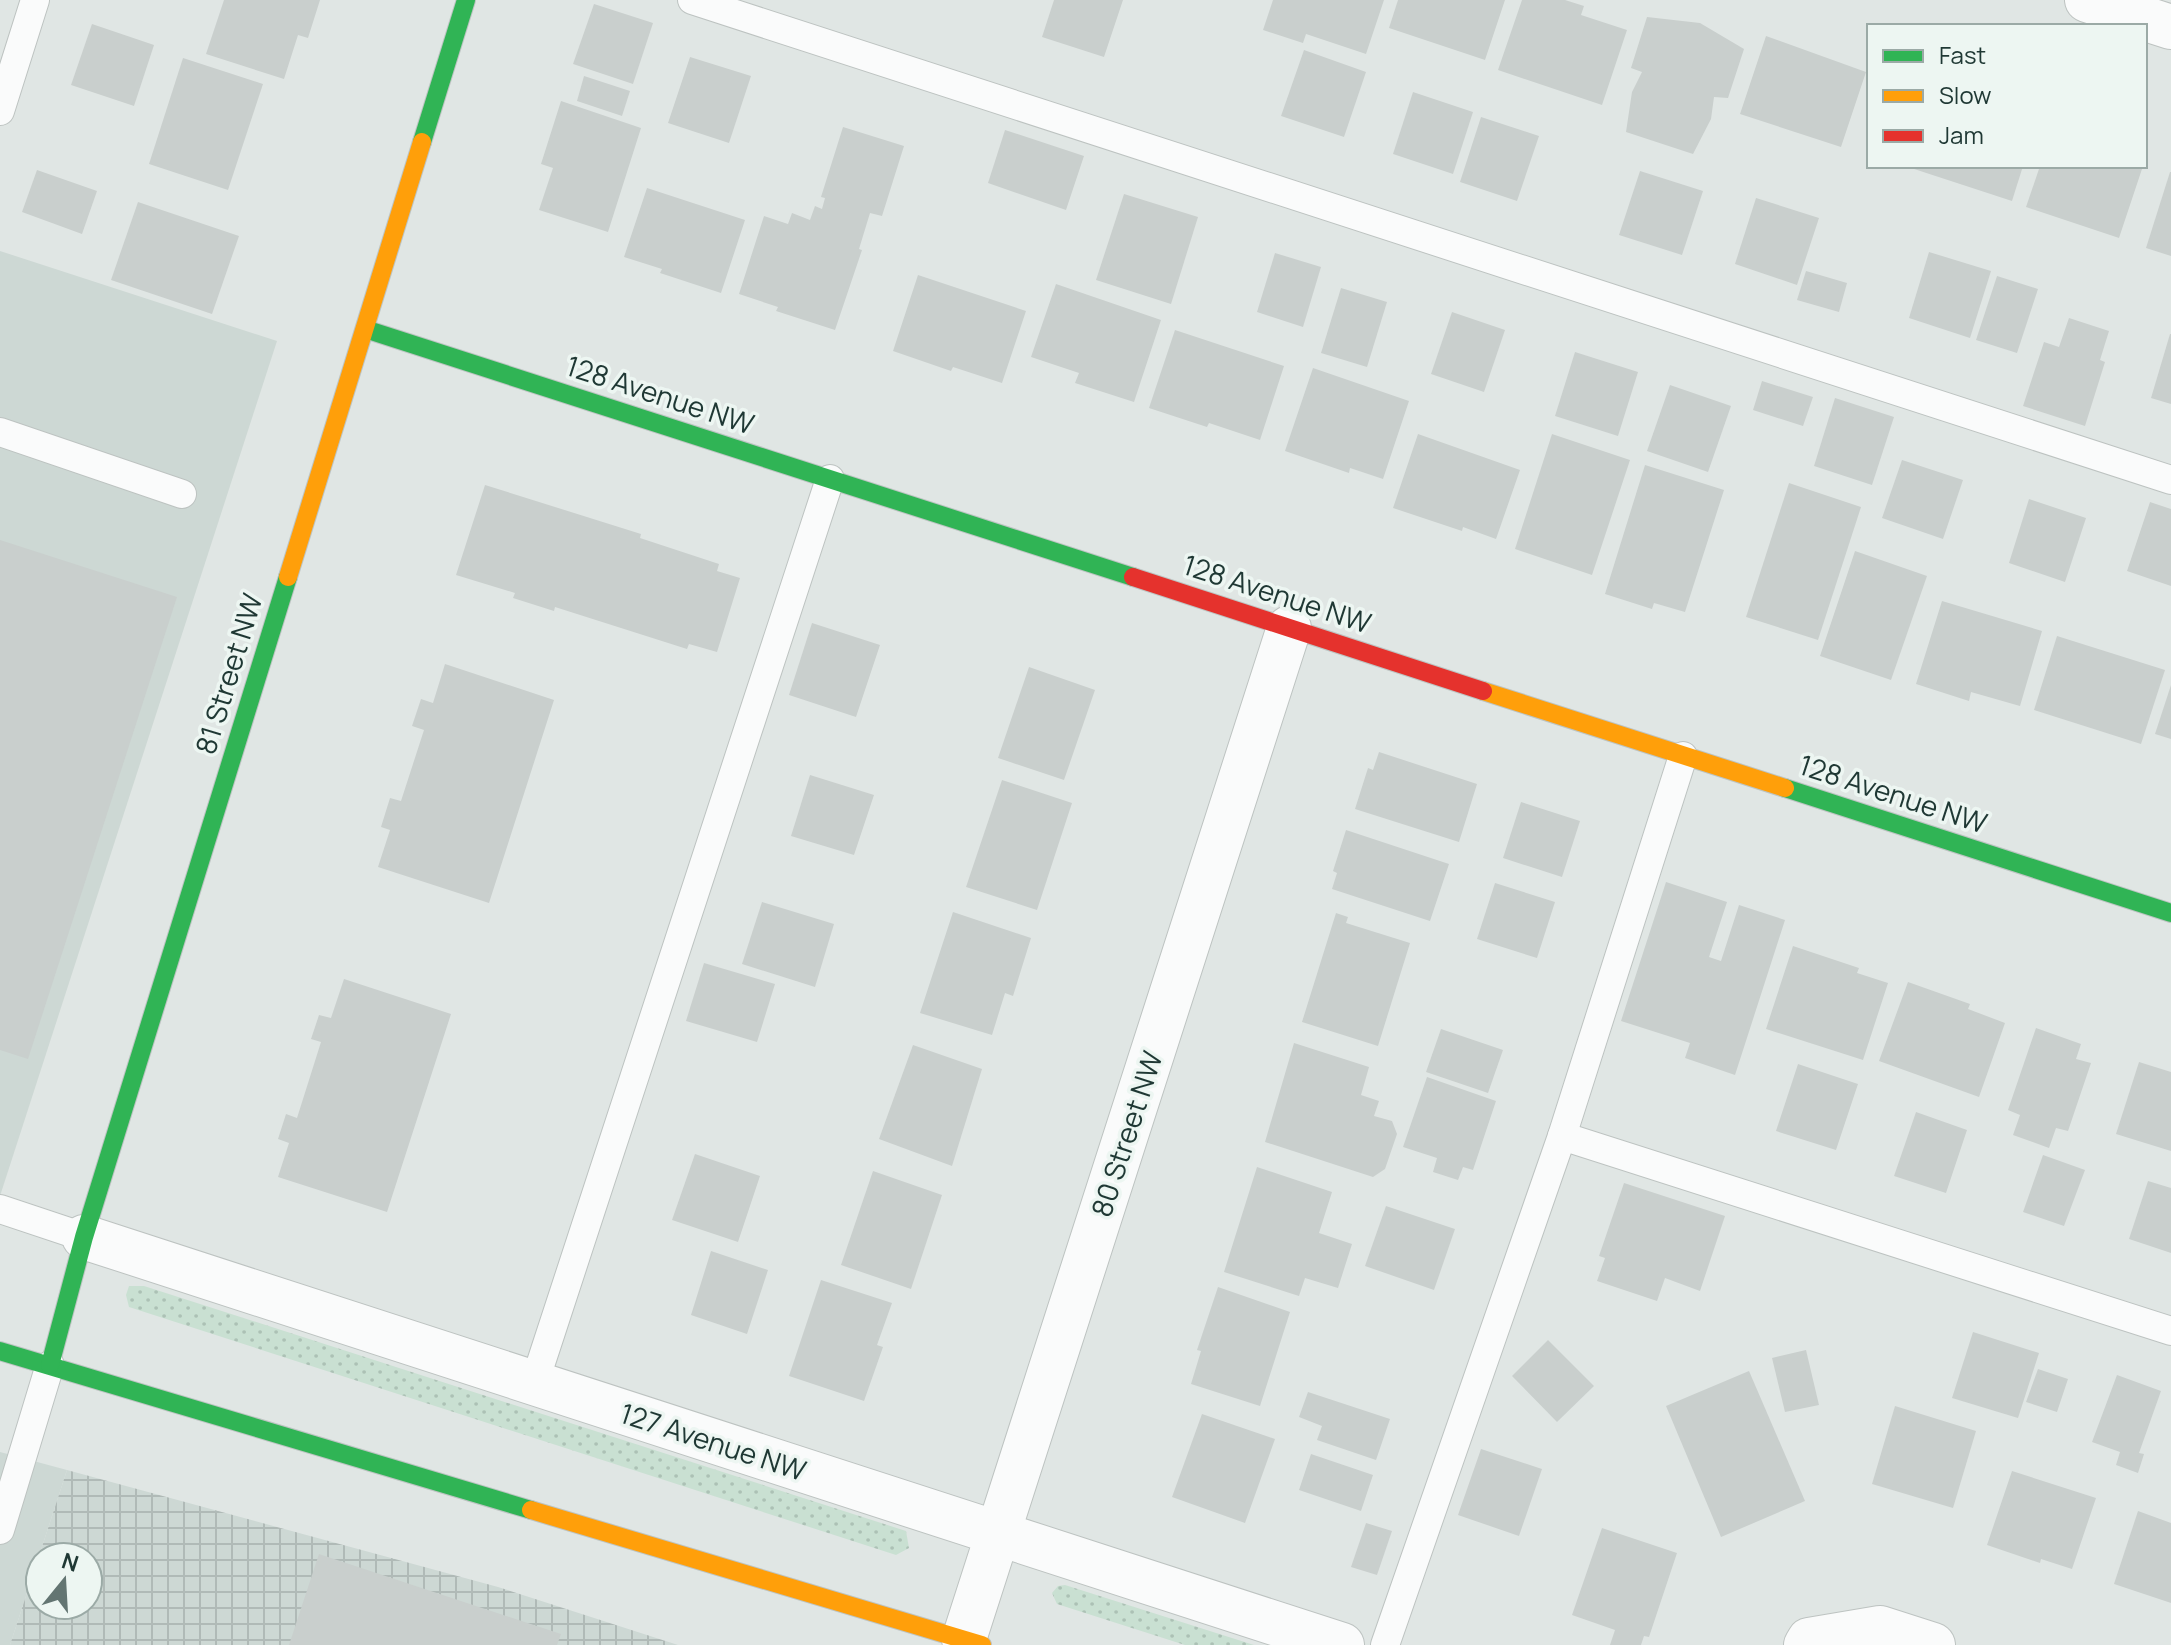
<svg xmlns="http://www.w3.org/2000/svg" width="2171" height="1645" viewBox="0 0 2171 1645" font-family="Manrope,sans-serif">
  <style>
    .built { fill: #cdd8d4 }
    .industrial { fill: url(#industrial-grid); fill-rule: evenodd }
    .grass { fill: url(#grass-dots) }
    .building { fill: #c9cfcd }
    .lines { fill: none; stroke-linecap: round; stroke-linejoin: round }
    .lane-casing { stroke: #bdc3c1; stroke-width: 30 }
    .street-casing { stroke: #bdc3c1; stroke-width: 46 }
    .fast-casing { stroke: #bdc4c2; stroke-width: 20 }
    .slow-casing { stroke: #bdc4c2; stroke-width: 20 }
    .jam-casing { stroke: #bdc4c2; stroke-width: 20 }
    .lane { stroke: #fafbfb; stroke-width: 28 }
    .street { stroke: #fafbfb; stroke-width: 44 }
    .fast { stroke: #30b455; stroke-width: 18 }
    .slow { stroke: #ff9f0a; stroke-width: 18 }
    .jam { stroke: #e5322d; stroke-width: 18 }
    .labels { text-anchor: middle; stroke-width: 7; stroke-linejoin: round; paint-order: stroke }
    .street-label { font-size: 28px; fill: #1f3834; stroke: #edf6f2 }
  </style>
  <defs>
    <pattern id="industrial-grid" width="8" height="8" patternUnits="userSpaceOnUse" patternTransform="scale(2)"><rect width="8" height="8" fill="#cdd8d4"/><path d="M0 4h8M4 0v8" fill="none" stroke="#b0bab7"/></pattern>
    <pattern id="grass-dots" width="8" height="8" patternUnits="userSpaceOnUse" patternTransform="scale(2)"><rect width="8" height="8" fill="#c9e0d2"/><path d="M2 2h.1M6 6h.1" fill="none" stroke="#acc1b5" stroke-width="1.8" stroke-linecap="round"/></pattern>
  </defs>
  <rect width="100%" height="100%" fill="#e0e6e4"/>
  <g class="built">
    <path d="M0,251L277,341L0,1196Z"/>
    <path d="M0,1452L67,1470L10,1645H0Z"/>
  </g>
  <path class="industrial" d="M67,1470L498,1587L678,1645H10ZM40,1557H88V1605H40Z"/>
  <g class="grass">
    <path d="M129,1286H144L906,1531L909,1548L896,1555L129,1307L126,1295Z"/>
    <path d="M1065,1585L1254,1645H1255H1185L1057,1604L1052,1593L1058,1586Z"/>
  </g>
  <g class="building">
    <path d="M224,0H320L308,38L298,35L284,79L206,54Z"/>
    <path d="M1054,0H1123L1104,57L1042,37Z"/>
    <path d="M1273,0H1384L1366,54L1306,34L1303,43L1263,30Z"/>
    <path d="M1398,0H1505L1485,60L1389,28Z"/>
    <path d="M1522,0H1565L1584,6L1581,15L1627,30L1602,105L1498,70Z"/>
    <path d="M594,4L653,23L633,84L573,64Z"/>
    <path d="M1647,17L1700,23L1744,49L1728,98L1714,97L1711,119L1693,154L1626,132L1632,92L1642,72L1631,68Z"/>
    <path d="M92,24L154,45L134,106L71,85Z"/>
    <path d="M1766,36L1866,72L1841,147L1740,114Z"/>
    <path d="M1304,50L1366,72L1344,137L1281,116Z"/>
    <path d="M690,57L751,76L729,143L668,123Z"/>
    <path d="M183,58L263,84L228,190L149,164Z"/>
    <path d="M584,76L630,91L622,116L577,101Z"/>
    <path d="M1413,92L1473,112L1453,174L1393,154Z"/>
    <path d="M561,101L641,128L608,232L539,210L553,168L541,164Z"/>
    <path d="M1481,117L1539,136L1517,201L1460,182Z"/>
    <path d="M843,127L904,146L882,216L870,213L859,249L862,250L835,330L776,311L778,307L739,294L764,216L788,224L792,213L810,220L815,206L822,209L825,198L821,197Z"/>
    <path d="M1005,130L1084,156L1066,210L988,183Z"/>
    <path d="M1905,166H2023L2012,201Z"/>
    <path d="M2040,166H2143L2119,238L2026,207Z"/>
    <path d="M37,170L97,191L82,234L22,212Z"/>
    <path d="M1640,171L1703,191L1682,255L1619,235Z"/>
    <path d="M2170,172H2171V256L2146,248Z"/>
    <path d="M647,188L745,220L721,293L660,273L662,269L624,257Z"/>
    <path d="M1124,194L1198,217L1171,304L1096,280Z"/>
    <path d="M1756,198L1819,218L1797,285L1735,264Z"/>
    <path d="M138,202L239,236L212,314L111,280Z"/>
    <path d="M1929,252L1991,271L1970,338L1909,318Z"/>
    <path d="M1275,253L1321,267L1303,327L1257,312Z"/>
    <path d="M1806,271L1847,283L1839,312L1797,300Z"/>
    <path d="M918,275L1026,311L1002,383L953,367L951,371L893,351Z"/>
    <path d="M1997,276L2038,289L2017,353L1976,340Z"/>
    <path d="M1056,284L1161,320L1134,402L1075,383L1079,373L1031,357Z"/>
    <path d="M1341,288L1387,302L1367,367L1321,353Z"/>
    <path d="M1452,312L1505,330L1484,392L1431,374Z"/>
    <path d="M2069,318L2109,331L2100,360L2105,362L2085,426L2023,406L2044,342L2059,347Z"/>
    <path d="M1175,330L1284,366L1260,440L1209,423L1207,427L1149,408Z"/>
    <path d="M2170,334H2171V404L2151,398Z"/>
    <path d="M1575,352L1638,372L1618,436L1555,416Z"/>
    <path d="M1313,368L1409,401L1383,479L1350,468L1349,473L1285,451Z"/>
    <path d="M1762,381L1813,397L1803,426L1753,410Z"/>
    <path d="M1670,385L1731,406L1708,472L1647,451Z"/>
    <path d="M1835,398L1894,417L1872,485L1814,466Z"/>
    <path d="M1418,434L1520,470L1496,539L1463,527L1462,531L1393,508Z"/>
    <path d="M1552,434L1630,460L1592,575L1515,549Z"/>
    <path d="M1902,460L1963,480L1943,539L1882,518Z"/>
    <path d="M1645,465L1724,490L1685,612L1654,603L1652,609L1605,594Z"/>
    <path d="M1789,483L1861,507L1818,640L1746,617Z"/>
    <path d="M485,485L641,534L640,538L719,564L717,571L740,578L717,652L689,644L687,649L555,607L554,611L513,598L515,593L456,575Z"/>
    <path d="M2029,499L2086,518L2065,582L2009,563Z"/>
    <path d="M2150,502L2171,509V586L2127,571Z"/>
    <path d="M0,540L177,597L28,1059L0,1050Z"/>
    <path d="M1855,551L1927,576L1891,680L1820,656Z"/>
    <path d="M1942,601L2042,631L2020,706L1971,692L1969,701L1916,684Z"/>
    <path d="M812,623L880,645L856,717L789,695Z"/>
    <path d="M2057,636L2165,670L2141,744L2034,710Z"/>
    <path d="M445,664L554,700L489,903L378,867L390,830L381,827L390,798L401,801L424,730L412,726L421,699L433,703Z"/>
    <path d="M1029,667L1095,690L1064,780L998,758Z"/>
    <path d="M2171,685V739L2155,734Z"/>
    <path d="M1379,752L1477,784L1459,842L1355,809L1368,768L1373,770Z"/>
    <path d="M810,775L874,795L854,855L791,836Z"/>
    <path d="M1002,780L1072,803L1037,910L966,887Z"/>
    <path d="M1521,802L1580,821L1562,877L1503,858Z"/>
    <path d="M1346,830L1449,864L1430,921L1332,889L1337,873L1333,871Z"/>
    <path d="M1666,882L1727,902L1709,957L1721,961L1739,905L1785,920L1735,1075L1685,1058L1690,1043L1621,1021Z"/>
    <path d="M1495,883L1555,902L1537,958L1477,939Z"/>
    <path d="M762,902L834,924L815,987L742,964Z"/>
    <path d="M953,912L1031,938L1013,996L1005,993L992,1035L920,1013Z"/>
    <path d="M1336,913L1348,917L1346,923L1410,943L1378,1046L1302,1022Z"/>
    <path d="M1793,946L1859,968L1857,973L1888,983L1863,1060L1766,1029Z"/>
    <path d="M704,963L775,984L757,1042L686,1021Z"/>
    <path d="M344,979L451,1014L387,1212L278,1177L289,1143L278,1139L286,1114L297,1118L321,1042L311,1039L319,1015L331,1018Z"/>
    <path d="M1908,982L1970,1004L1968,1009L2005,1023L1979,1097L1879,1061Z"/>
    <path d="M2036,1028L2081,1044L2076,1059L2091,1063L2068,1131L2056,1128L2049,1148L2013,1135L2020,1115L2008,1110Z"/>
    <path d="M1441,1029L1503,1050L1488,1093L1426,1072Z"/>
    <path d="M1294,1043L1369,1067L1361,1095L1379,1101L1374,1116L1392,1121L1397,1134L1385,1169L1373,1177L1265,1142Z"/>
    <path d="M913,1045L982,1069L952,1166L879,1139Z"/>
    <path d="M2139,1062L2171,1072V1151L2116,1134Z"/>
    <path d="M1798,1064L1858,1084L1836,1150L1776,1131Z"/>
    <path d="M1427,1077L1496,1101L1473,1170L1463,1167L1458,1180L1433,1172L1437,1158L1403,1147Z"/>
    <path d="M1916,1112L1967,1130L1946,1193L1894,1176Z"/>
    <path d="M695,1154L760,1176L738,1242L672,1220Z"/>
    <path d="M2043,1155L2085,1170L2064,1226L2023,1212Z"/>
    <path d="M1257,1167L1332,1192L1319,1233L1352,1244L1338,1288L1305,1278L1299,1296L1224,1272Z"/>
    <path d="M873,1171L942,1195L911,1289L841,1265Z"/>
    <path d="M2148,1181L2171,1188V1253L2129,1239Z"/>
    <path d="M1624,1183L1725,1216L1700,1291L1665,1278L1657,1301L1597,1281L1605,1258L1599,1256Z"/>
    <path d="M1386,1206L1455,1229L1434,1290L1365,1266Z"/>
    <path d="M711,1251L768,1270L747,1334L691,1315Z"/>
    <path d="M821,1280L892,1303L877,1345L883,1347L864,1401L789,1376Z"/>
    <path d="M1218,1287L1290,1312L1260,1406L1191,1384L1201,1351L1197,1350Z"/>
    <path d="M1973,1332L2039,1353L2018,1418L1952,1398Z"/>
    <path d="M1548,1340L1594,1386L1557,1422L1512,1376Z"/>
    <path d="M1806,1350L1819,1405L1785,1412L1772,1358Z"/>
    <path d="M2038,1369L2068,1379L2057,1412L2026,1402Z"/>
    <path d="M1749,1371L1805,1501L1721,1537L1666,1406Z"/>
    <path d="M2117,1375L2161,1391L2139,1453L2144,1454L2138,1473L2116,1465L2120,1452L2092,1442Z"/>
    <path d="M1308,1392L1390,1419L1376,1460L1317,1440L1322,1426L1299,1417Z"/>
    <path d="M1895,1406L1976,1431L1953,1508L1872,1484Z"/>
    <path d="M1202,1414L1275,1439L1245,1523L1172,1497Z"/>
    <path d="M1481,1449L1542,1469L1519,1536L1458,1515Z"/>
    <path d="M1311,1454L1373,1475L1361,1511L1299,1490Z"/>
    <path d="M2012,1471L2096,1498L2072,1569L2041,1559L2040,1563L1987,1545Z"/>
    <path d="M2138,1511L2171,1523V1603L2114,1584Z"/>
    <path d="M1366,1523L1392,1531L1377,1575L1351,1567Z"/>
    <path d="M1602,1528L1677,1553L1649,1637L1644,1636L1641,1645H1610L1615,1630L1572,1615Z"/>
    <path d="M319,1554L561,1634L557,1645H289Z"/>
  </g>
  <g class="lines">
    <defs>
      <g id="lane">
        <path d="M692,0L2171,480"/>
        <path d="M0,111L35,0"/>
        <path d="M0,432L182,494"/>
        <path d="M1562,1136L1683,756"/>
        <path d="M0,1209L84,1237"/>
        <path d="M534,1384L830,479"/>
        <path d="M0,1530L50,1365"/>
        <path d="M1385,1645L1562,1136L2171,1331"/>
      </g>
      <g id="street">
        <path d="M2087,0L2171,27"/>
        <path d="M84,1237L1342,1645"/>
        <path d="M964,1639L1289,628"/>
        <path d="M1806,1645L1809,1640L1880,1628L1933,1645"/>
      </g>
      <g id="fast">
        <path d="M422,142L466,0"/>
        <path d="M365,329L1133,577"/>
        <path d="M1785,788L2171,913"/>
        <path d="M0,1351L531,1510"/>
        <path d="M50,1365L84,1237L288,577"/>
      </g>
      <g id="slow">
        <path d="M288,577L422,142"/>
        <path d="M1483,691L1785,788"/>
        <path d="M531,1510L982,1645"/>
      </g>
      <path id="jam" d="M1133,577L1483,691"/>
    </defs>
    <use href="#lane" class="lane-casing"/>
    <use href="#street" class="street-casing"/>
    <use href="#fast" class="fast-casing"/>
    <use href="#slow" class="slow-casing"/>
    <use href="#jam" class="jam-casing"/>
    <use href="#lane" class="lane"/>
    <use href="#street" class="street"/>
    <use href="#fast" class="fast"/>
    <use href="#slow" class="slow"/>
    <use href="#jam" class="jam"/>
  </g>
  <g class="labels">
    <g class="street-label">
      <text transform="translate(660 395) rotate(18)" y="10">128 Avenue NW</text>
      <text transform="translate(1277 594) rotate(18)" y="10">128 Avenue NW</text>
      <text transform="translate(229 674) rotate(-73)" y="10">81 Street NW</text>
      <text transform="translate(1893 794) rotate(18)" y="10">128 Avenue NW</text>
      <text transform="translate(1127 1134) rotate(-72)" y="10">80 Street NW</text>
      <text transform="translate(713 1442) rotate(18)" y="10">127 Avenue NW</text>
    </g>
  </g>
  <rect x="1867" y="24" width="280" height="144" fill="#edf6f2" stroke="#9baaa6" stroke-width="2"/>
  <rect x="1883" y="50" width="40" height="12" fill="#30b455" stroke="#9baaa6" stroke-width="2"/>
  <text x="1939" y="64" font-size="24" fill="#1f3834">Fast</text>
  <rect x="1883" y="90" width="40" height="12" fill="#ff9f0a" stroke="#9baaa6" stroke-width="2"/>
  <text x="1939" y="104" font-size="24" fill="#1f3834">Slow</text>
  <rect x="1883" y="130" width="40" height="12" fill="#e5322d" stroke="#9baaa6" stroke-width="2"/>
  <text x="1939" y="144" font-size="24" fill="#1f3834">Jam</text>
  <g transform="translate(64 1581) rotate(18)"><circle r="38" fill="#edf6f2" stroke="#9baaa6" stroke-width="2"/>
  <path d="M0-6L14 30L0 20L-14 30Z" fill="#637572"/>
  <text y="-12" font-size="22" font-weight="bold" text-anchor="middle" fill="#1f3834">N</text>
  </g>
</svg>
